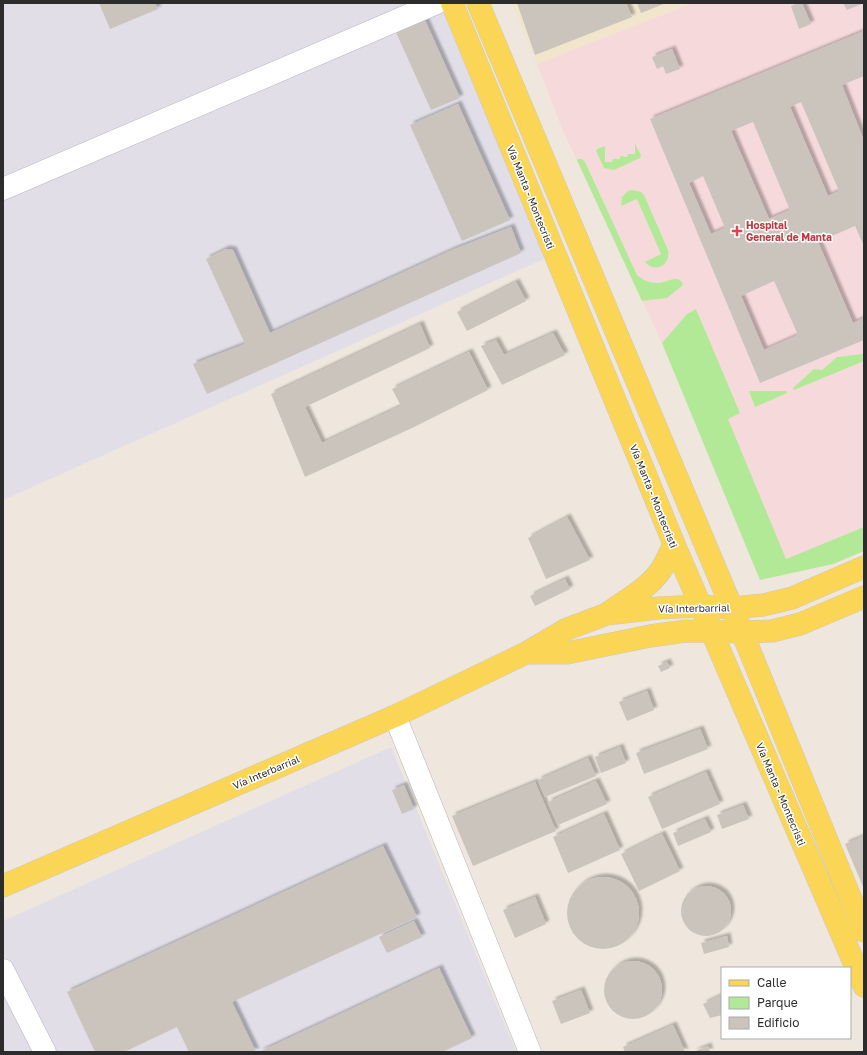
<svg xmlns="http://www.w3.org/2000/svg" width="867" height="1055" viewBox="0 0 867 1055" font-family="'Golos Text',sans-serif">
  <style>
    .industrial { fill: #e1dee7 }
    .education { fill: #f1e5cc }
    .medical { fill: #f6dadb }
    .green { fill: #b2e996 }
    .building { fill: #cac4bd; fill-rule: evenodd; filter: url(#shadow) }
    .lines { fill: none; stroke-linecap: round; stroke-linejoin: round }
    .minor-casing { stroke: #b1b4c1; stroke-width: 23 }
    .major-casing { stroke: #c8c8c8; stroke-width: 23 }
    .minor { stroke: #fff; stroke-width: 22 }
    .major { stroke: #fbd656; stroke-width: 22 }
    .health-dot { fill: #e0444e; stroke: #fff; stroke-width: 1.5 }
    .labels { text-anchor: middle; stroke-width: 3; stroke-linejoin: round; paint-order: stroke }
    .street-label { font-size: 10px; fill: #2c2c2c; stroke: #fff }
    .health-label { font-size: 10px; font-weight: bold; fill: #be3a42; stroke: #fff; text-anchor: start }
  </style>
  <defs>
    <filter id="shadow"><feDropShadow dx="3.5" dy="-3.5" stdDeviation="1" flood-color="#0004"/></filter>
  </defs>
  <rect width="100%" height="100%" fill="#efe7dd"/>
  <g class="industrial">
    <path d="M3,3H447L546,258L3,500Z"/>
    <path d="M391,747L516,1052H3V921Z"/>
  </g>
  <path class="education" d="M512,3H693L537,64Z"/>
  <path class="medical" d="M693,3H864V551L833,564L760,580L662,343L563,131L537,64Z"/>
  <g class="green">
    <path d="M635,144L641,155L640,158L614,170L604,168L596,151L597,149L605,146V162H612L613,159H620V156L627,157L628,154H635Z"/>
    <path d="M578,159H582L585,162L637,275C643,280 649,283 658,283C667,283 679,273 683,285L667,298L642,301L577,160Z"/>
    <path d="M632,190L641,192L644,195L668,250C671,265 655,274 645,262L661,254L637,199L621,206L622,197L628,191Z"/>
    <path d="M696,309L740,413L728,419L786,559L864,527V551L833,564L760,580L662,343L687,314Z"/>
    <path d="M864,354V361L794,390L793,388L814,369L822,370L837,357Z"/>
    <path d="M749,391H786L787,393L755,407Z"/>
  </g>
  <g class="building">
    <path d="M99,3H155L158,9L110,29Z"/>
    <path d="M517,3H626L632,17L535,55Z"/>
    <path d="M637,3H666L641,13Z"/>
    <path d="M798,3H802L811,24L799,29L791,6Z"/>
    <path d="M843,3H864L847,10Z"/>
    <path d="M424,18L460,98L431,110L395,30Z"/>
    <path d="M864,31V76L842,85L864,141V246L855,226L818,242L853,323L864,318V340L760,383L650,119ZM801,102L839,191L828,196L790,107ZM753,122L790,210L769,219L731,131ZM703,176L725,228L711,234L689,183ZM774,281L798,335L764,350L741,296Z"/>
    <path d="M672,49L680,69L666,74L663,66L657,69L652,57Z"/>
    <path d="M458,104L510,220L462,241L410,125Z"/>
    <path d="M511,227L521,253L207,394L193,364L245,344L206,259L226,249L233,250L270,333L452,250Z"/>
    <path d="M516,282L526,301L467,331L457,312Z"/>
    <path d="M420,324L430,348L305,407L322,443L401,406L392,389L469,352L488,390L412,428L305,477L271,394Z"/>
    <path d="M553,333L565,355L502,385L481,346L496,340L504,355Z"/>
    <path d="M567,517L590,560L546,579L528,538Z"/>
    <path d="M565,579L570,589L535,606L530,596Z"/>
    <path d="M667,662L670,668L661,672L658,666Z"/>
    <path d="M647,691L654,710L627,721L619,702Z"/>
    <path d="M700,729L708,749L644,774L636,753Z"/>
    <path d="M620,747L626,763L601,773L595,757Z"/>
    <path d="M588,758L596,776L545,797L538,780Z"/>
    <path d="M706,772L720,804L662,829L648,797Z"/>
    <path d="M596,781L607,804L558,825L548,802Z"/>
    <path d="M535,782L556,831L473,866L452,816Z"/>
    <path d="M404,785L414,809L402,814L392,790Z"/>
    <path d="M743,805L749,819L722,829L717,815Z"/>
    <path d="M604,814L620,850L568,873L553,837Z"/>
    <path d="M705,819L711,832L678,846L673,833Z"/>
    <path d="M662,834L680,871L639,891L621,854Z"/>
    <path d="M864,836V889L845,844Z"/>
    <path d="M383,846L417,917L232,1002L256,1052H189L177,1027L124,1052H95L67,992Z"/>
    <circle cx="603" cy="913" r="36"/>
    <circle cx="706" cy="911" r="25"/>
    <path d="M535,897L546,924L515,938L503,910Z"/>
    <path d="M414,921L422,937L387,953L379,937Z"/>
    <path d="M727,936L729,947L704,954L701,943Z"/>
    <circle cx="633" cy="990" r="29"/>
    <path d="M439,968L472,1038L442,1052H259Z"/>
    <path d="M581,990L590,1013L561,1024L552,1001Z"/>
    <path d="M722,995V1015L710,1018L703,1004Z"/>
    <path d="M673,1025L685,1052H625L623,1047Z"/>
    <path d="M708,1046L710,1052H693Z"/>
  </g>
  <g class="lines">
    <defs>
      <g id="minor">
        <path d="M3,189L437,3"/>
        <path d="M395,716L530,1052"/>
        <path d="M3,970L45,1052"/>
      </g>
      <g id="major">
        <path d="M452,3L674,544L864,986"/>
        <path d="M478,3L742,632L864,931"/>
        <path d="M608,613C626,600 649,588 661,570C666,562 670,553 674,544"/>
        <path d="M527,653H567L650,636L686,631L742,632L772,631L800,624L864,597"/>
        <path d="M3,886L395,716L526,653L567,629L607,614L658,608L701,606L731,608L763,605L792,598L864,567"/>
      </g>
    </defs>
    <use href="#minor" class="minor-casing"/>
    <use href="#major" class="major-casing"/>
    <use href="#minor" class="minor"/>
    <use href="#major" class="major"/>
  </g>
  <path class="health-dot" d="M735 225h4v4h4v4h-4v4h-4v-4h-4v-4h4z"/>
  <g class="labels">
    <g class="street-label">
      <text transform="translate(531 197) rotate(68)" y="4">Vía Manta - Montecristi</text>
      <text transform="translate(654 496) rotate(68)" y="4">Vía Manta - Montecristi</text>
      <text transform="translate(694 608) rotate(-1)" y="4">Vía Interbarrial</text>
      <text transform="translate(266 772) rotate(-23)" y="4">Vía Interbarrial</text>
      <text transform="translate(781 794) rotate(67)" y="4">Vía Manta - Montecristi</text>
    </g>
    <g class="health-label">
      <text x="746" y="229">Hospital<tspan x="746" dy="12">General de Manta</tspan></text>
    </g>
  </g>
  <rect width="867" height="1055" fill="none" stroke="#2c2c2c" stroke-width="8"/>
  <rect x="721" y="967" width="130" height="72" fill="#ffffff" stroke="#ababab"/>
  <rect x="729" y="980" width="20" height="6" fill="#fbd656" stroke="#ababab"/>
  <text x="757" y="987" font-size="12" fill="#2c2c2c">Calle</text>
  <rect x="729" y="997" width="20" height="12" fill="#b2e996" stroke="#ababab"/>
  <text x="757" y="1007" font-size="12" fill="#2c2c2c">Parque</text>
  <rect x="729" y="1017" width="20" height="12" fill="#cac4bd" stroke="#ababab"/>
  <text x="757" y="1027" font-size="12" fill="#2c2c2c">Edificio</text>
</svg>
